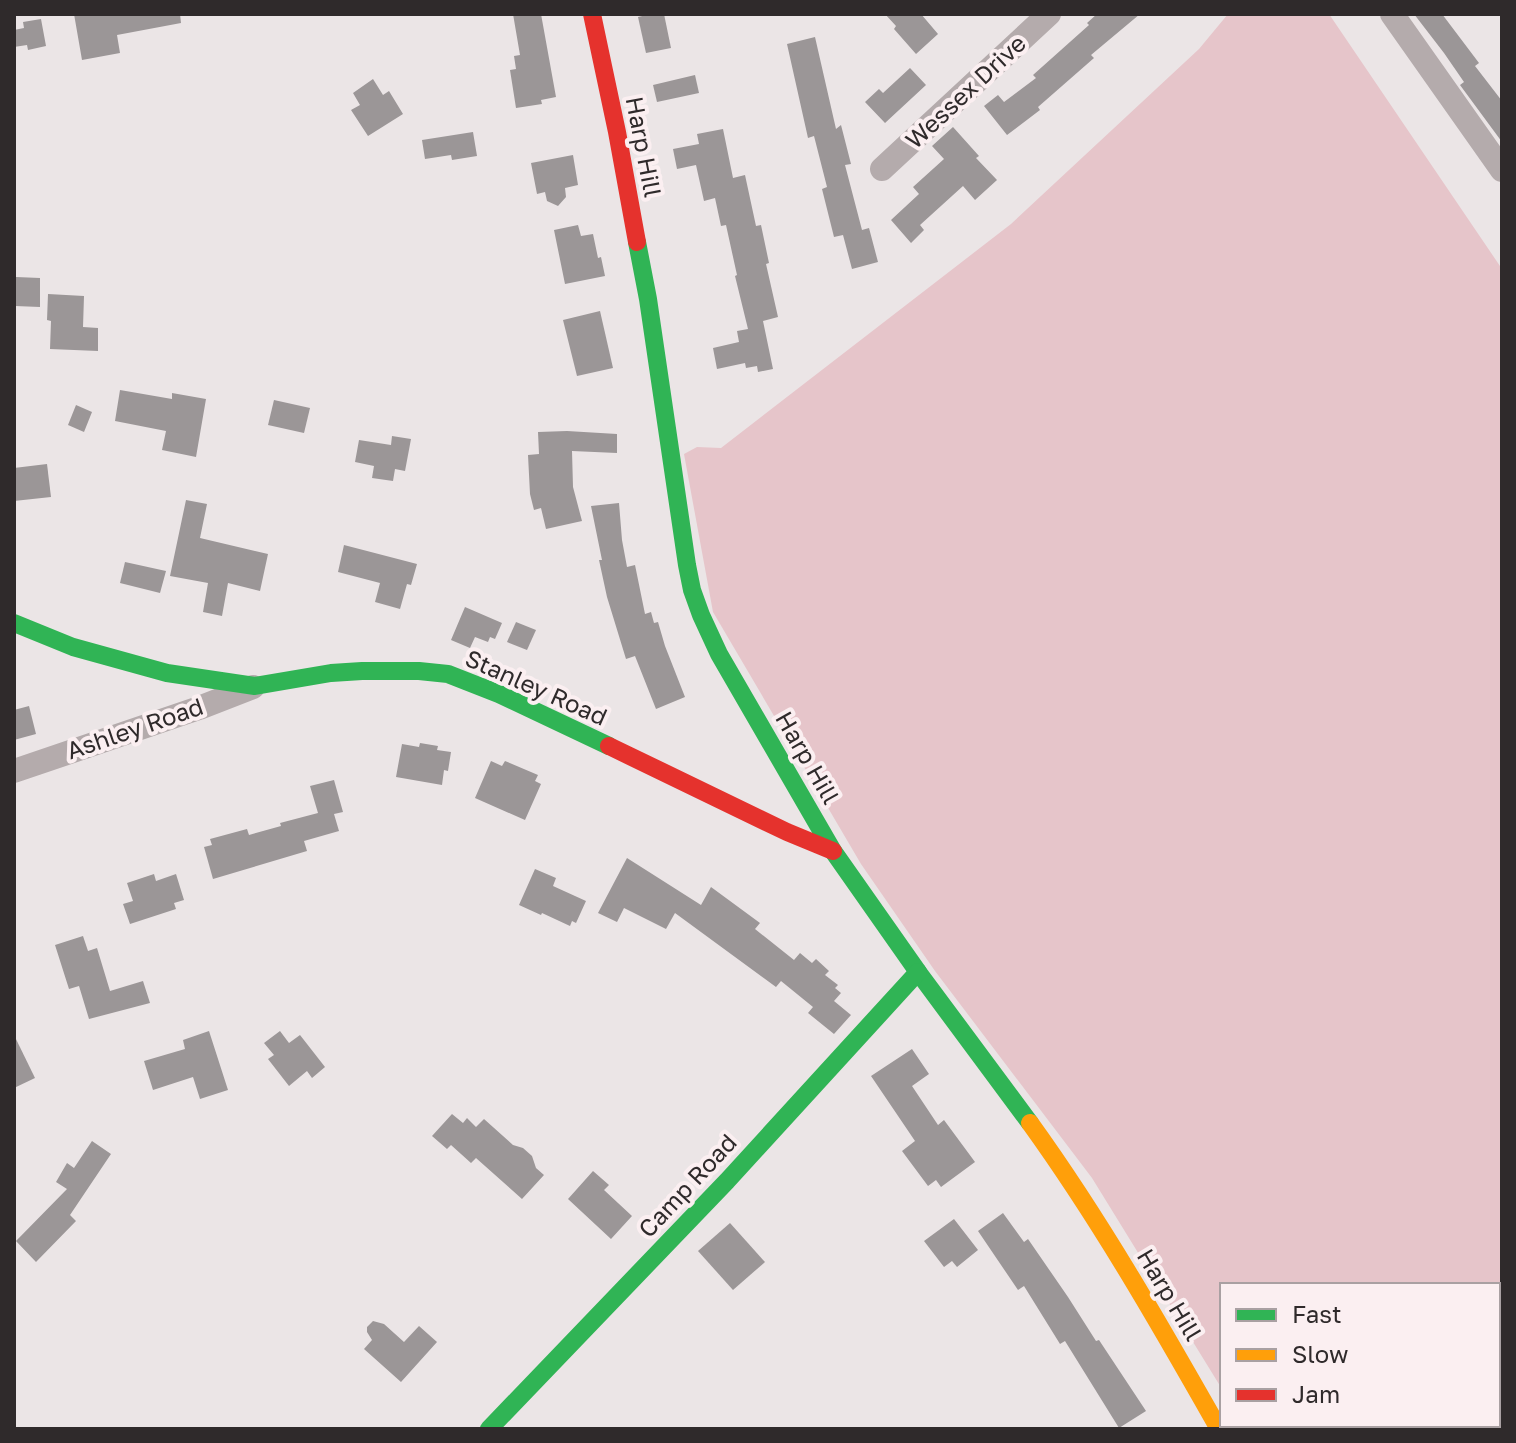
<svg xmlns="http://www.w3.org/2000/svg" width="1516" height="1443" viewBox="0 0 1516 1443" font-family="'Golos Text',sans-serif">
  <style>
    .green { fill: #e6c5ca }
    .building { fill: #9b9697 }
    .lines { fill: none; stroke-linecap: round; stroke-linejoin: round }
    .street { stroke: #b4abac; stroke-width: 24 }
    .fast { stroke: #30b455; stroke-width: 18 }
    .slow { stroke: #ff9f0a; stroke-width: 18 }
    .jam { stroke: #e5322d; stroke-width: 18 }
    .labels { text-anchor: middle; stroke-width: 8; stroke-linejoin: round; paint-order: stroke }
    .street-label { font-size: 24px; fill: #2f2a2b; stroke: #fbeff1 }
  </style>
  <rect width="100%" height="100%" fill="#ebe5e6"/>
  <path class="green" d="M1228,14H1329L1502,269V1429H1247L1244,1425H1498V1285H1222V1389L1092,1178L935,971L861,864L713,612L684,454L697,447L721,448L1011,224L1199,49Z"/>
  <g class="building">
    <path d="M74,14H180L181,23L117,35L120,53L82,60Z"/>
    <path d="M513,14H541L556,97L541,100L542,104L516,108L510,70L516,69L514,56L520,55Z"/>
    <path d="M651,14H664L671,48L646,53L638,17Z"/>
    <path d="M885,14H921L938,34L916,54L894,29L896,26Z"/>
    <path d="M1097,14H1140L1091,55L1094,58L1038,107L1040,110L1007,135L984,106L998,95L1004,102L1036,78L1033,75L1089,25L1087,23Z"/>
    <path d="M1414,14H1442L1479,63L1475,66L1502,101V142L1460,85L1464,82L1444,53Z"/>
    <path d="M41,19L46,46L28,50L27,45L14,47V30L24,28L23,22Z"/>
    <path d="M815,37L836,129L841,125L851,164L845,165L862,230L869,228L878,262L852,269L843,235L834,237L822,189L827,187L814,136L808,138L787,44Z"/>
    <path d="M910,68L926,85L885,123L865,102L879,89L883,93Z"/>
    <path d="M695,75L699,93L657,102L653,85Z"/>
    <path d="M373,79L383,95L389,91L403,114L368,136L351,110L360,105L353,93Z"/>
    <path d="M953,127L979,156L976,158L997,180L975,200L963,186L920,225L924,230L911,243L891,220L919,194L913,187L944,159L932,146Z"/>
    <path d="M723,129L733,178L745,175L756,226L761,225L769,263L766,264L778,317L763,321L773,369L758,372L757,366L746,368L745,363L717,369L713,348L739,342L737,331L748,329L735,276L737,275L726,225L721,226L715,198L704,201L696,165L677,169L673,149L699,144L697,134Z"/>
    <path d="M473,132L477,156L452,160L451,155L425,159L422,140Z"/>
    <path d="M573,155L578,185L565,188L566,197L558,206L547,201L545,192L537,194L531,163Z"/>
    <path d="M578,225L581,236L593,234L598,258L601,257L605,276L565,284L554,230Z"/>
    <path d="M16,277L40,278V307L15,306Z"/>
    <path d="M48,294L84,296L83,327L98,328V351L50,349L51,321L47,320Z"/>
    <path d="M600,311L613,368L577,376L563,320Z"/>
    <path d="M120,390L172,399V393L206,399L196,457L162,450L166,431L115,421Z"/>
    <path d="M274,400L310,408L304,433L268,425Z"/>
    <path d="M76,405L92,412L84,432L68,425Z"/>
    <path d="M567,431L617,434V453L572,451L573,487L582,521L546,529L541,508L534,510L530,494L528,455L539,454L538,432Z"/>
    <path d="M392,436L411,439L405,471L395,469L393,481L372,478L374,466L355,462L359,440L391,445Z"/>
    <path d="M47,464L51,497L14,501V468Z"/>
    <path d="M186,500L207,504L200,538L268,554L260,591L228,583L222,616L203,612L208,583L170,576Z"/>
    <path d="M619,503L622,540L627,567L635,565L645,614L651,612L654,623L658,622L665,646L685,697L656,709L635,656L626,659L607,597L599,560H602L591,506Z"/>
    <path d="M344,545L417,564L411,585L407,584L400,609L375,602L380,583L338,572Z"/>
    <path d="M125,562L166,571L160,593L120,583Z"/>
    <path d="M465,607L502,623L495,639L490,637L488,642L475,637L470,648L451,640Z"/>
    <path d="M516,622L536,630L527,650L507,642Z"/>
    <path d="M29,706L36,734L14,740V710Z"/>
    <path d="M420,743L438,746L437,750L451,752L448,771L444,770L442,785L396,777L402,744L419,747Z"/>
    <path d="M491,761L502,766L505,761L538,775L535,781L541,784L525,820L475,798Z"/>
    <path d="M334,780L343,812L334,814L339,831L304,841L307,851L213,879L204,847L212,845L210,839L247,829L249,835L281,826L280,823L318,813L310,786Z"/>
    <path d="M627,858L701,905L711,887L760,923L755,929L794,960L800,953L812,963L816,959L829,971L825,975L838,985L835,988L841,993L834,1001L851,1015L834,1034L808,1013L813,1007L781,981L776,987L675,913L666,929L624,908L617,922L598,913Z"/>
    <path d="M535,869L556,878L553,886L586,901L576,923L572,921L570,926L542,913L541,915L519,905Z"/>
    <path d="M154,874L156,881L176,874L184,900L174,903L176,909L130,924L123,904L133,901L127,883Z"/>
    <path d="M83,936L88,951L97,948L110,991L143,981L150,1003L89,1019L79,986L69,989L55,945Z"/>
    <path d="M209,1031L228,1090L200,1099L193,1077L153,1090L144,1061L185,1049L183,1040Z"/>
    <path d="M280,1031L289,1043L300,1035L325,1067L312,1078L307,1071L289,1086L268,1059L274,1055L264,1043Z"/>
    <path d="M14,1035L35,1078L14,1088Z"/>
    <path d="M912,1049L929,1074L912,1086L938,1125L944,1120L975,1162L941,1187L936,1180L928,1186L902,1151L915,1141L871,1076Z"/>
    <path d="M452,1114L463,1123L467,1118L476,1127L484,1119L513,1145L523,1148L532,1156L536,1168L544,1175L522,1199L476,1158L471,1163L451,1145L447,1149L432,1136Z"/>
    <path d="M92,1141L111,1154L70,1215L76,1221L36,1262L16,1241L67,1189L56,1182L67,1163L74,1168Z"/>
    <path d="M593,1171L609,1185L604,1190L632,1216L611,1239L568,1199Z"/>
    <path d="M1003,1213L1024,1242L1028,1239L1068,1297L1096,1341L1099,1340L1146,1411L1119,1428L1065,1341L1060,1344L1024,1286L1018,1290L978,1231Z"/>
    <path d="M954,1219L978,1250L957,1267L952,1261L944,1267L924,1241Z"/>
    <path d="M730,1223L765,1262L733,1290L698,1251Z"/>
    <path d="M373,1321L384,1324L404,1342L419,1326L437,1342L401,1382L364,1349L372,1340L367,1332V1327Z"/>
  </g>
  <g class="lines">
    <g class="street">
      <path d="M1392,14L1502,170"/>
      <path d="M882,169L1049,14"/>
      <path d="M14,771L199,708L253,687"/>
    </g>
    <g class="fast">
      <path d="M637,242L648,299L687,565L692,590L701,615L719,654L833,851L918,972L1030,1123"/>
      <path d="M14,623L73,647L167,673L255,686L331,673L362,671H419L448,674L499,694L609,746"/>
      <path d="M489,1429L727,1181L918,972"/>
    </g>
    <path class="slow" d="M1030,1123C1100,1220 1160,1325 1219,1429"/>
    <g class="jam">
      <path d="M592,14L617,132L637,242"/>
      <path d="M609,746L787,832L833,851"/>
    </g>
  </g>
  <g class="labels">
    <g class="street-label">
      <text transform="translate(966 92) rotate(-43)" y="8">Wessex Drive</text>
      <text transform="translate(643 147) rotate(79)" y="8">Harp Hill</text>
      <text transform="translate(536 688) rotate(24)" y="8">Stanley Road</text>
      <text transform="translate(135 729) rotate(-19)" y="8">Ashley Road</text>
      <text transform="translate(807 758) rotate(60)" y="8">Harp Hill</text>
      <text transform="translate(688 1186) rotate(-47)" y="8">Camp Road</text>
      <text transform="translate(1169 1295) rotate(59)" y="8">Harp Hill</text>
    </g>
  </g>
  <rect width="1516" height="1443" fill="none" stroke="#2f2a2b" stroke-width="32"/>
  <rect x="1220" y="1283" width="280" height="144" fill="#fbeff1" stroke="#a9a0a2" stroke-width="2"/>
  <rect x="1236" y="1309" width="40" height="12" fill="#30b455" stroke="#a9a0a2" stroke-width="2"/>
  <text x="1292" y="1323" font-size="24" fill="#2f2a2b">Fast</text>
  <rect x="1236" y="1349" width="40" height="12" fill="#ff9f0a" stroke="#a9a0a2" stroke-width="2"/>
  <text x="1292" y="1363" font-size="24" fill="#2f2a2b">Slow</text>
  <rect x="1236" y="1389" width="40" height="12" fill="#e5322d" stroke="#a9a0a2" stroke-width="2"/>
  <text x="1292" y="1403" font-size="24" fill="#2f2a2b">Jam</text>
</svg>
